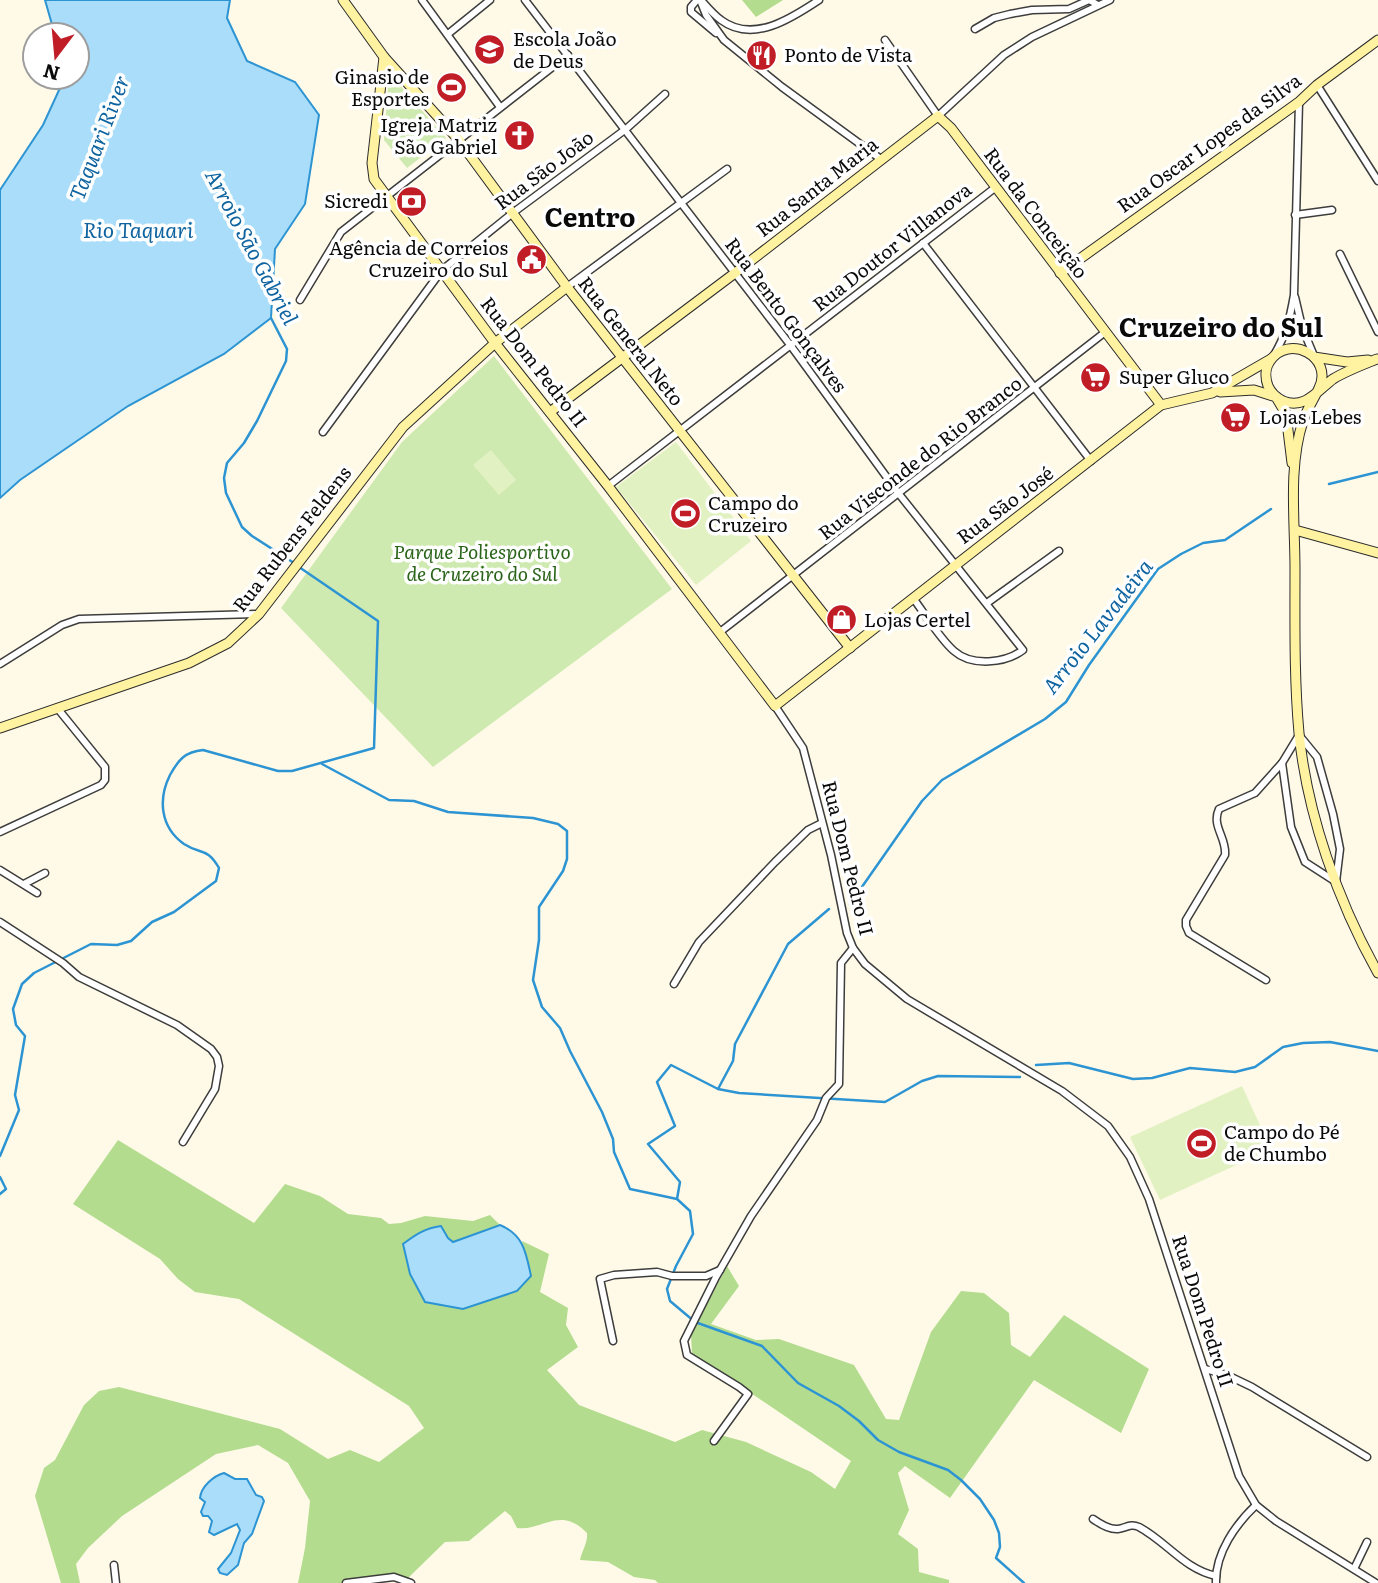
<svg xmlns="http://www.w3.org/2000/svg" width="1378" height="1583" viewBox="0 0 1378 1583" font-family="Literata,serif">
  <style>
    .green { fill: #cfeab0 }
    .forest { fill: #b3dc8f }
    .pitch { fill: #e2f1c2 }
    .water { fill: #a9ddf9; stroke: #2d94d3; stroke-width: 2 }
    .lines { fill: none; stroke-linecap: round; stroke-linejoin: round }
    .stream { stroke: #2d94d3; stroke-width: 2.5 }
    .street-casing { stroke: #3d3d3d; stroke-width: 9 }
    .secondary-casing { stroke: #2c2c2c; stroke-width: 11 }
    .street { stroke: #fff; stroke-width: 6 }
    .secondary { stroke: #fff3a2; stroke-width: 9 }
    .labels { text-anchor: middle; stroke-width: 7; stroke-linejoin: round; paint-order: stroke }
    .poi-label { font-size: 19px; fill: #0a0a0a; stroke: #fff; text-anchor: start }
    .street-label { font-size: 19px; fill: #0a0a0a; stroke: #fff }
    .park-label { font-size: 19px; font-style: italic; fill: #2a6419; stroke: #fff }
    .water-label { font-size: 21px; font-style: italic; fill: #0f64a0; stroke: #fff }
    .district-label { font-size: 26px; font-weight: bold; fill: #0a0a0a; stroke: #fff }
  </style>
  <rect width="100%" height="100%" fill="#fffae7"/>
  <g class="green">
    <path d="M389,73L446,138L407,168L384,140Z"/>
    <path d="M494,356L672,589L433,767L281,608L402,442Z"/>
  </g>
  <g class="forest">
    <path d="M742,0H783L756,17Z"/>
    <path d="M118,1140L254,1223L285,1184L320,1196L348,1214L381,1218L389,1224L401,1223L425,1216L473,1221L490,1215L500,1225L453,1242L448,1238L440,1226L433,1227L463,1309L517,1291L531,1276L522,1241L549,1254L540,1292L568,1308L566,1325L578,1347L547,1370L579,1405L675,1442L702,1430L746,1442L811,1472L835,1489L851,1461L692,1353L691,1335L727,1266L739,1286L711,1324L756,1340L779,1339L854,1365L886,1419L899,1420L931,1332L961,1291L984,1293L1009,1313L1011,1345L1030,1357L1064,1315L1149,1369L1121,1433L1034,1380L950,1498L905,1466L898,1473L909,1510L898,1534L918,1549L919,1572L949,1580V1583H658L655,1580L634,1577L608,1562L580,1560C582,1550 588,1543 587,1533C560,1505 543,1531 517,1528L511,1516L505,1511L469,1541L445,1542L406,1580L394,1577L346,1583H298L305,1548L310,1501L288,1463L258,1445L216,1454L122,1516L88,1548L76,1564L80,1583H61L35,1496L44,1468L55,1460L84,1405L99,1391L119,1387L280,1429L328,1459L350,1450L379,1462L424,1428L409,1406L239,1299L195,1292L178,1279L160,1259L73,1204Z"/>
  </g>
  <g class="pitch">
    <path d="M676,442L751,541L696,585L616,487Z"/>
    <path d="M491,450L516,480L499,495L473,465Z"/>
    <path d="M1242,1086L1271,1149L1160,1200L1130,1137Z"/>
  </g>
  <g class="water">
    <path d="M45,0H230L227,18L247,61L295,82L319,115L305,204L275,249L271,318L224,354L128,406L20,480L0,498V190L43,125L65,77H77V35H55Z"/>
    <path d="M500,1225C524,1235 526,1253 531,1276L517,1291L463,1309L425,1302L410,1274L403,1244C415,1235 425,1228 441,1226L448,1238L453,1242Z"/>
    <path d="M224,1473L235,1479H247L256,1495L262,1497L264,1501L252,1534L244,1543L238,1565L227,1575L220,1573L218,1569L231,1553L240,1530L237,1524L214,1535L209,1532L212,1521L208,1516H203L201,1512L205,1502L200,1498C201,1487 213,1476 224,1473Z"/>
  </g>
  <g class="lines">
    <g class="stream">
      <path d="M271,318L287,349L286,361L257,421L244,443L227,463L224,478L226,493L242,527L252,536L294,563"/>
      <path d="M1329,484L1378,472"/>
      <path d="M322,764L389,800L414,801L448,812L533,818L558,824L567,831V859L563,871L539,907V940L533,980L542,1007L560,1028L570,1051L602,1112L613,1139L614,1152L630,1189L677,1199L680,1182L648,1144L675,1126L657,1082L671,1065L718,1089L739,1093L885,1102L922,1081L938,1076L1020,1077"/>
      <path d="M850,904L922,801L942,780L1045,719L1066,702L1089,665L1158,569L1181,554L1203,543L1225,540L1271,509"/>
      <path d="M1036,1065L1069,1063L1133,1079L1152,1078L1190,1068L1235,1072L1255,1067L1283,1047L1303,1043L1330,1042L1378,1051"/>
      <path d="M718,1089L733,1061L735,1044L788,944L829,909"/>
      <path d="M0,1156L19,1110L15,1095L25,1036L16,1025L13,1009L22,984L34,973L91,944L117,945L131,941L152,922L174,912L216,881L219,868C207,847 201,855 184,844C160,827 158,799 170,775C179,759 185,752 203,750L278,771H292L374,748L378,621L299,567"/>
      <path d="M0,1177L6,1189L0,1194"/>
      <path d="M677,1199L690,1211L693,1234L676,1266L667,1289L670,1301L695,1322L762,1346L798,1383L839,1406L859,1421L878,1440L899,1452L948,1470L961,1480L980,1499L994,1520L999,1533L1000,1547L996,1558L1024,1583"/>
    </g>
    <defs>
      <g id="street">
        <path d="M422,0L500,107"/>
        <path d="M525,0L791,346L899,494L1023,650C1006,663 972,667 954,651C940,639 925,614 913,598"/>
        <path d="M697,0L691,7V12L716,33"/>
        <path d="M700,0L706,15L724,40L782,87L882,160"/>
        <path d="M701,0C707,7 714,15 721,20C753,44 792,18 819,0"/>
        <path d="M975,29L994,18L1010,14L1032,10L1069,9L1089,0L1098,5"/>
        <path d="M448,34L490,0"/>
        <path d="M885,40L938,116L1004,55L1032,37L1110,0"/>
        <path d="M1317,85L1378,181"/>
        <path d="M1295,215L1332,210"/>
        <path d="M923,243L1091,461"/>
        <path d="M1340,254L1378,332"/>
        <path d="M567,287L727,169"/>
        <path d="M1295,297L1302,327L1314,356"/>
        <path d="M300,300L341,232L568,55"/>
        <path d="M1274,355C1286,335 1290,318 1294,295L1299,102"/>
        <path d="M323,432L442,270L514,212L626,129L665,94"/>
        <path d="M608,486L996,187"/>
        <path d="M987,603L1059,551"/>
        <path d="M720,632L1104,333"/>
        <path d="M0,664L62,625L79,619L259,614"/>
        <path d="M775,706L803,748L831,855L847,933L853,948L865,964L907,999L1062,1091L1108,1126L1130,1157L1149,1199L1239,1476L1256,1505L1276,1521L1376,1583"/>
        <path d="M1299,735L1317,757L1333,814L1340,849L1336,882L1305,862L1291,827L1282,763Z"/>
        <path d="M0,832L101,785L105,780V767L58,709"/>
        <path d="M0,870L37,893"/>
        <path d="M24,884L45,873"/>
        <path d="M0,922L63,963L79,977L177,1025L211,1049L217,1057L219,1066L215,1089L183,1142"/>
        <path d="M1266,980L1189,933L1186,926V920L1225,855C1227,838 1211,826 1219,809L1255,793L1282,763"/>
        <path d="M674,984L699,942L775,862L808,830L822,823"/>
        <path d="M613,1341L600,1279L614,1275L657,1272L672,1276H706L720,1270"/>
        <path d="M1205,1369L1227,1375L1252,1387L1367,1457"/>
        <path d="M714,1441L748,1394L739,1387L687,1355L684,1341L716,1277L751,1216L817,1120L826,1098L839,1084L841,963L853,948"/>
        <path d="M1093,1519C1100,1524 1109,1530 1118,1529C1126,1528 1130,1523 1139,1527C1167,1542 1184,1569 1216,1576"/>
        <path d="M114,1565L116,1583"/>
        <path d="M1354,1569L1367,1542"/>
        <path d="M346,1583L394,1577L411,1583"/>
        <path d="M1216,1583C1215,1553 1236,1524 1256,1505"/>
      </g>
      <g id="secondary">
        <path d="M343,0L384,57L458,139L567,287L850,648"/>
        <path d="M384,57L372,163L374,179L495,343L608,486L775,706L1161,405L1212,393L1271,359"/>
        <path d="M1060,273L1299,102L1317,85L1378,40"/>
        <path d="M1314,357L1347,362L1368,360"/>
        <path d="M1377,359C1362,365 1346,371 1333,379C1318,390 1305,410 1283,401C1277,398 1271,393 1268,386C1265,378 1265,368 1270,361C1289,333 1334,357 1319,388C1314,399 1307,409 1303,421C1288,467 1295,521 1295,569C1295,623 1294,678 1299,733C1307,814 1338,902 1378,973"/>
        <path d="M1220,392L1254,390L1276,397L1286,414L1292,463"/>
        <path d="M550,412L735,273L938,116L951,128L1161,405"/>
        <path d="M1295,530L1378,553"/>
        <path d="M0,728L189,663L228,643L259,614L403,427L495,343L567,287"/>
      </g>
    </defs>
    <use href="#street" class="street-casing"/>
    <use href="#secondary" class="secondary-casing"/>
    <use href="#street" class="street"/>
    <use href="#secondary" class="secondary"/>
  </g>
  <defs>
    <symbol id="university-disc" viewBox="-11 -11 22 22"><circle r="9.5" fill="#c01d27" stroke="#fff"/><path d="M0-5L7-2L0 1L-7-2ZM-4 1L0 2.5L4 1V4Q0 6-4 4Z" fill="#fff"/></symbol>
    <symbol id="restaurant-disc" viewBox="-11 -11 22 22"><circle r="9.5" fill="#c01d27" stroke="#fff"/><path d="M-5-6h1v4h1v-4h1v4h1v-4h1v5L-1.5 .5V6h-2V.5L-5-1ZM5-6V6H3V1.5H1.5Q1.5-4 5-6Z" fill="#fff"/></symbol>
    <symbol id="stadium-disc" viewBox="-11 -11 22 22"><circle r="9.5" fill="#c01d27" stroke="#fff"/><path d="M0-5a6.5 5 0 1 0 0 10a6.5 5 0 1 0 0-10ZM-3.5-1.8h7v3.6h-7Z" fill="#fff"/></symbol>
    <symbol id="church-disc" viewBox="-11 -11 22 22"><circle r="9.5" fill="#c01d27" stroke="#fff"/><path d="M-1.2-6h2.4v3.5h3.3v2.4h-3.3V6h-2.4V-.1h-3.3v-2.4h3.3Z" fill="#fff"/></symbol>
    <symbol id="bank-disc" viewBox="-11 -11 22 22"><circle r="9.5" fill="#c01d27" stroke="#fff"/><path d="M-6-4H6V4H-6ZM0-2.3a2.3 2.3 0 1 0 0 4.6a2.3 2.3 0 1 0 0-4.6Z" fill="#fff"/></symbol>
    <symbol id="civic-disc" viewBox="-11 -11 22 22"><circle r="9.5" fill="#c01d27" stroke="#fff"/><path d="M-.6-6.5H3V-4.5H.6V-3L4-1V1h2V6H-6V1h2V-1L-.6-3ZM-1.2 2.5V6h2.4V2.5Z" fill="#fff"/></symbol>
    <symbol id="supermarket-disc" viewBox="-11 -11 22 22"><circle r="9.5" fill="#c01d27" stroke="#fff"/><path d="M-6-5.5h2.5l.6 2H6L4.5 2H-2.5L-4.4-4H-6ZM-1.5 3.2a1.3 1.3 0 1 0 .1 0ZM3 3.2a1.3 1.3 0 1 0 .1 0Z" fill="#fff"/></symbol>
    <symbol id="shop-disc" viewBox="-11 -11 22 22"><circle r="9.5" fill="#c01d27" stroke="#fff"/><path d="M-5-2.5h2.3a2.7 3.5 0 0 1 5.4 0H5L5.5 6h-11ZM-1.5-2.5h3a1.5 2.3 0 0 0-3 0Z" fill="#fff"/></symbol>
  </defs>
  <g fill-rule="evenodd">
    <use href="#university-disc" x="472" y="32" width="35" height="35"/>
    <use href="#restaurant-disc" x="744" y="38" width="35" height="35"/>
    <use href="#stadium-disc" x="434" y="70" width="35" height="35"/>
    <use href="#church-disc" x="502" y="118" width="35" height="35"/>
    <use href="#bank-disc" x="394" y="184" width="35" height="35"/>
    <use href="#civic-disc" x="514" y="242" width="35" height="35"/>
    <use href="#supermarket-disc" x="1078" y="360" width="35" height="35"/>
    <use href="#supermarket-disc" x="1218" y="400" width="35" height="35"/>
    <use href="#stadium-disc" x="668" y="496" width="35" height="35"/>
    <use href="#shop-disc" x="824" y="602" width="35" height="35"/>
    <use href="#stadium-disc" x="1184" y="1126" width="35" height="35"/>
  </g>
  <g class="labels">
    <g class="poi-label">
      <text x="513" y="46">Escola João<tspan x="513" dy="22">de Deus</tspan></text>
      <text x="784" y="62">Ponto de Vista</text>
      <text x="429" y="84" text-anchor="end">Ginasio de<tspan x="429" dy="22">Esportes</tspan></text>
      <text x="497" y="132" text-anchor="end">Igreja Matriz<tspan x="497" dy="22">São Gabriel</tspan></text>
      <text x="388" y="208" text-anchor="end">Sicredi</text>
      <text x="508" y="255" text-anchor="end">Agência de Correios<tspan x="508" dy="22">Cruzeiro do Sul</tspan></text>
      <text x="1119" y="384">Super Gluco</text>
      <text x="1259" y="424">Lojas Lebes</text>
      <text x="708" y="510">Campo do<tspan x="708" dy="22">Cruzeiro</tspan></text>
      <text x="864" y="627">Lojas Certel</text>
      <text x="1224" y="1139">Campo do Pé<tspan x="1224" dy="22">de Chumbo</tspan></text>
    </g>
    <g class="street-label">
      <text transform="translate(1209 143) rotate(-36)" y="7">Rua Oscar Lopes da Silva</text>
      <text transform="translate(544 170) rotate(-37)" y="7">Rua São João</text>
      <text transform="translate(817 187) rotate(-38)" y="7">Rua Santa Maria</text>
      <text transform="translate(1036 213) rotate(53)" y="7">Rua da Conceição</text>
      <text transform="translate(892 247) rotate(-38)" y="7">Rua Doutor Villanova</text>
      <text transform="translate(786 315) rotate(53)" y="7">Rua Bento Gonçalves</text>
      <text transform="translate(631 341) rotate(52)" y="7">Rua General Neto</text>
      <text transform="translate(534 362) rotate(52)" y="7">Rua Dom Pedro II</text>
      <text transform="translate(920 458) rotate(-38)" y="7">Rua Visconde do Rio Branco</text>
      <text transform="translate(1005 505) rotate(-37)" y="7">Rua São José</text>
      <text transform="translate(292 539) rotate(-52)" y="7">Rua Rubens Feldens</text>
      <text transform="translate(848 858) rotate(76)" y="7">Rua Dom Pedro II</text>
      <text transform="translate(1203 1311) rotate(72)" y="7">Rua Dom Pedro II</text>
    </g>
    <g class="park-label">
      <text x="482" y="559">Parque Poliesportivo<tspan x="482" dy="22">de Cruzeiro do Sul</tspan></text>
    </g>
    <g class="water-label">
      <text transform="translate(100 138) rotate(-69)" y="7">Taquari River</text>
      <text x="138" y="238">Rio Taquari</text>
      <text transform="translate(251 247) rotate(62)" y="7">Arroio São Gabriel</text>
      <text transform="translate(1098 627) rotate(-52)" y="7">Arroio Lavadeira</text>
    </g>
    <g class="district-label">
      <text x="590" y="227">Centro</text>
      <text x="1221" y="337">Cruzeiro do Sul</text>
    </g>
  </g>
  <g transform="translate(56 56) rotate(196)"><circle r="33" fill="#ffffff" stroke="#9d9d9d" stroke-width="2"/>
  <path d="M0-5L12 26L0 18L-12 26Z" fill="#c01d27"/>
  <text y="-10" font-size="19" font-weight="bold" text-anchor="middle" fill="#0a0a0a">N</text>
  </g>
</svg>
